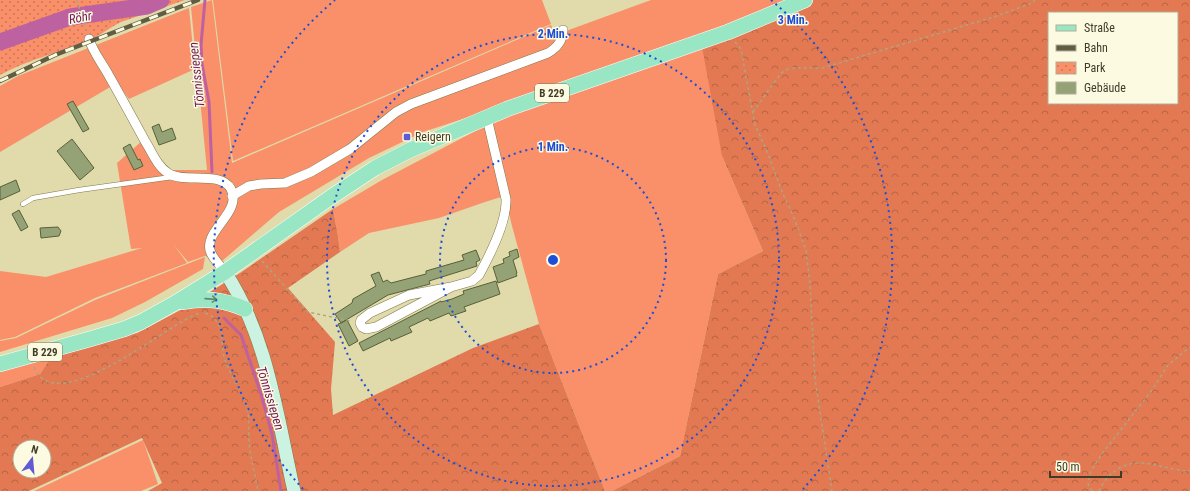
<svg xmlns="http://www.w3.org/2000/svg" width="1190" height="491" viewBox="0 0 1190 491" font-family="'Roboto Condensed',sans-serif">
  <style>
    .grass { fill: #f99069 }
    .forest { fill: url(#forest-crowns); fill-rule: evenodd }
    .park { fill: url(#park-dots) }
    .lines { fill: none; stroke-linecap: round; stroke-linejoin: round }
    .stream { stroke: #be61a0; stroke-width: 3 }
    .river { stroke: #be61a0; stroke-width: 17 }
    .building { fill: #95a276; stroke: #566137 }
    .lane-casing { stroke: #80794d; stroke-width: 5.5 }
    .street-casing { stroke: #80794d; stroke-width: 10 }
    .secondary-casing { stroke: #80794d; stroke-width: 14 }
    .primary-casing { stroke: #fff; stroke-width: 16 }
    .path { stroke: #aca67f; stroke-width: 1.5; stroke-dasharray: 3 3; stroke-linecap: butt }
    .lane { stroke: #fff; stroke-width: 4.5 }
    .street { stroke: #fff; stroke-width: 9 }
    .secondary { stroke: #ccf3e1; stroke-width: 13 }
    .primary { stroke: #99e6c4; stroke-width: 15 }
    .rail-casing { stroke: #615d44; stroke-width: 4.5 }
    .rail { stroke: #fdfae2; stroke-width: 3; stroke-dasharray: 9; stroke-linecap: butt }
    .oneway { stroke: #68886e }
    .ring { fill: none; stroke: #1d4ed8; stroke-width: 2; stroke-dasharray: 2 4 }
    .poi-dot { fill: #615bd3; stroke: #fdfae2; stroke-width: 1.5 }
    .labels { text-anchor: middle; stroke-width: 3; stroke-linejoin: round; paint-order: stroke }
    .shield { fill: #fdfae2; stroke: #787560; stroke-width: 1 }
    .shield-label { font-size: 11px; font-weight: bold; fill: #3f3c28 }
    .poi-label { font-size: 12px; fill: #3f3c28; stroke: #fdfae2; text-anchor: start }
    .water-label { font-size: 13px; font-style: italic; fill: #701b5a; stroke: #fdfae2 }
    .centre { fill: #1d4ed8; stroke: #fdfae2; stroke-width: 2 }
    .ring-label { font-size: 12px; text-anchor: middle; font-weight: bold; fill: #1d4ed8; stroke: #fdfae2; stroke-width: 3; stroke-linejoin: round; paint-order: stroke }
  </style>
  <defs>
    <pattern id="forest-crowns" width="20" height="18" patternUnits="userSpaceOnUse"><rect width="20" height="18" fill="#e27952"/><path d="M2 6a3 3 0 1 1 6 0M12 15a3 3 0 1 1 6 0" fill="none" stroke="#b96444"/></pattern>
    <pattern id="park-dots" width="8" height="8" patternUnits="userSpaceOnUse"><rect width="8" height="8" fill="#f99069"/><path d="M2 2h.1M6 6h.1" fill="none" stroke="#cb7756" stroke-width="1.8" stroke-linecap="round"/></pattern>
  </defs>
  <rect width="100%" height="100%" fill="#e1daaa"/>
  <g class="grass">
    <path d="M212,0L232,163L551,25L555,35L651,0H804L722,156L763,251L718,274L680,456L612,491H605L539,324L512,226L488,122L487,111L423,132L369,158L279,212L222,261L205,256L188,262L174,245L187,263L95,298L15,337L0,340V271L46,277L142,248L131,249L117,163L142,141L161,170H207L191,7Z"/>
    <path d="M213,0H542L551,24L233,161Z"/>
    <path d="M189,8L195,69L129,99L117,83L0,152V86L18,76Z"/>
    <path d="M485,126L501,197L485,202L439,218L369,233L340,252L338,236L333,209L382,180Z"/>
    <path d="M205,257L203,269L145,302L112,318L0,352V341L16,338L95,300Z"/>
    <path d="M56,352L40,374L0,387V370Z"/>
    <path d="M143,440L158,484L141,491H34Z"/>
  </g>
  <g class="forest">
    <path d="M785,0H1190V491H612L680,456L718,274L763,251L722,156L700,36ZM1049,13H1177V103H1049Z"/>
    <path d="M333,209L338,236L340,252L288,288L335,342L331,389L333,415L473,348L539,324L605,491H148L162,483L142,438L29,491H0V387L40,374L55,352L137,333L188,306L240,273ZM20,447H44V471H20Z"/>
  </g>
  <path class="park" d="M0,0H185L121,22C111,27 102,34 92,39C62,52 29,59 0,75Z"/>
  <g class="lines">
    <g class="stream">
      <path d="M205,0L201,45L202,64L209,102L212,172"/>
      <path d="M224,318L241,335L261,394L272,434L281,491"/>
    </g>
    <path class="river" d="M0,42L70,17L147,6L161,0"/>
  </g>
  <g class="building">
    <path d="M73,101L89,129L83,132L67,104Z"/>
    <path d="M159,124L162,132L172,128L176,139L159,145L152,127Z"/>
    <path d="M72,139L94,168L80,180L57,151Z"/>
    <path d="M130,144L138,160L140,159L143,166L134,170L123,148Z"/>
    <path d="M16,180L20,191L0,200V187Z"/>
    <path d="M19,210L28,227L21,231L12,214Z"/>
    <path d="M58,227L61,231L59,236L41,238L40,228Z"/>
    <path d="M517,249L519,257L513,260L517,273L516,274L517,276L498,283L493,267L504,263L503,259L510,256L509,252Z"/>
    <path d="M476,250L480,260L476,262L477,266L429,281L430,284L388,295L341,323L347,320L358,341L349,346L338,324L341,323L335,314L352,303L353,299L376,286L371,275L379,272L383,282L387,280L391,283L426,274V271L464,260L462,255Z"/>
    <path d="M496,281L500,294L464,307L466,311L451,316L449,313L430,321L428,318L409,327L412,332L391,341L390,338L363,351L359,343L441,301V302L452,299L464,294L463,291Z"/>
  </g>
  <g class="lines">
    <defs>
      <path id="lane" d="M23,204L33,198L79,190L172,177"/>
      <g id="street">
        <path d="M89,39C93,52 102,63 108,74C121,97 133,119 145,141C152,152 157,166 168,173C183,184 220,170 231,189C243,213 201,232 211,253C214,260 221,266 225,272"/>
        <path d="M232,196L249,186L261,184L285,183L311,172L350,149L396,112L411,104L548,53C558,47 562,41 563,30"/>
        <path d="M451,287L409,295L370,313L361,320L360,323L362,327L366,329L376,327L451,287L472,281L479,275C490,255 507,221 506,199L487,118"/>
      </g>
      <path id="secondary" d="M225,272C268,337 277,417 294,491"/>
      <g id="primary">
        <path d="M182,302C206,298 222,299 245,309"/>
        <path d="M0,364L90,339L124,329L141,322L175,303L225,272L331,197L375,168L410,150L507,109L728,32L805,0"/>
      </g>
    </defs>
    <use href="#lane" class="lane-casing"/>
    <use href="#street" class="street-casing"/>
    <use href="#secondary" class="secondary-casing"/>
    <use href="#primary" class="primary-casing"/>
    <g class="path">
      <path d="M77,0L86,30"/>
      <path d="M735,42L741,49L755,125L766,149L783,194L792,213L806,250L810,284L815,379L832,491"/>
      <path d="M753,112L781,73L790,68H822L994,17L1032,3L1035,0"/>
      <path d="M262,261L308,312L351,321"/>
      <path d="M205,313C227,321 219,342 225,360C230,375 240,389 246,404C250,417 248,427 249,440C250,457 255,474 258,491"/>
      <path d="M34,367C56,422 170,321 200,313"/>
      <path d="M1092,491L1088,484L1091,471L1101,455L1152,390L1168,365L1190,347"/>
      <path d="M1099,491C1108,471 1127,459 1150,464C1158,465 1166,468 1175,469C1180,470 1185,472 1190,470"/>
    </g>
    <use href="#lane" class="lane"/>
    <use href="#street" class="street"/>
    <use href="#secondary" class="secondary"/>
    <use href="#primary" class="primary"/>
    <defs>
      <path id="rail" d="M0,81L55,55L198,0"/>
    </defs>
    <use href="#rail" class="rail-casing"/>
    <use href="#rail" class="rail"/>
  </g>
  <defs><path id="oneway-shaft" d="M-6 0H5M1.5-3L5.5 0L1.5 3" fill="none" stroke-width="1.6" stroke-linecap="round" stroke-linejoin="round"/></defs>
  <use class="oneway" href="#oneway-shaft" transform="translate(211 299) rotate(4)"/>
  <g class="ring">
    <circle cx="553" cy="260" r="113"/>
    <circle cx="553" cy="260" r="226"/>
    <path d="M303 489A339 339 0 0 1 335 0M771 0A339 339 0 0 1 803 489"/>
  </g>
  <rect class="poi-dot" x="403" y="133" width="8" height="8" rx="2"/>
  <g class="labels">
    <g class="shield">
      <rect x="535" y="84" width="34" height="18" rx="3"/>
      <rect x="28" y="343" width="34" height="18" rx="3"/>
    </g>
    <g class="shield-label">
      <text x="552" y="97">B 229</text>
      <text x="45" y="356">B 229</text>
    </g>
    <g class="poi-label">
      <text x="415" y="141">Reigern</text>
    </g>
    <g class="water-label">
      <text transform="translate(80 17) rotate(-11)" y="5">Röhr</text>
      <text transform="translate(196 75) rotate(-96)" y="5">Tönnissiepen</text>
      <text transform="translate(271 398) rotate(73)" y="5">Tönnissiepen</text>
    </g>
  </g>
  <circle cx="553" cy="260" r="6" class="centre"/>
  <g class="ring-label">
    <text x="793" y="24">3 Min.</text>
    <text x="553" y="38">2 Min.</text>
    <text x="553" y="151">1 Min.</text>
  </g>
  <rect x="1048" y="12" width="130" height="92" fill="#fdfae2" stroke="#b1ae98"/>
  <rect x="1056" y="25" width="20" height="6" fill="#99e6c4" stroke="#b1ae98"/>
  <text x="1084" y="32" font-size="12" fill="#3f3c28">Straße</text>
  <rect x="1056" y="45" width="20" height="6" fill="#615d44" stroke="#b1ae98"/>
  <text x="1084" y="52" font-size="12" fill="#3f3c28">Bahn</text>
  <rect x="1056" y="62" width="20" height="12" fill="url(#park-dots)" stroke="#b1ae98"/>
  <text x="1084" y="72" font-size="12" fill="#3f3c28">Park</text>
  <rect x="1056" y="82" width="20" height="12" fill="#95a276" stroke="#b1ae98"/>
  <text x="1084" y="92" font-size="12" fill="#3f3c28">Gebäude</text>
  <g transform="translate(32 459) rotate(16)"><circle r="19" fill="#fdfae2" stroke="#b1ae98"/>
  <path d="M0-3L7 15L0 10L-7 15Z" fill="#615bd3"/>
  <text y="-6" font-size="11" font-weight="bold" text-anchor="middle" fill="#3f3c28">N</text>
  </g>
  <path d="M1050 471v6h71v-6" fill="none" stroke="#3f3c28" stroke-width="2"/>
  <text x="1056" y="471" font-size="12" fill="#3f3c28" stroke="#fdfae2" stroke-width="3" paint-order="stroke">50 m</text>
</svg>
